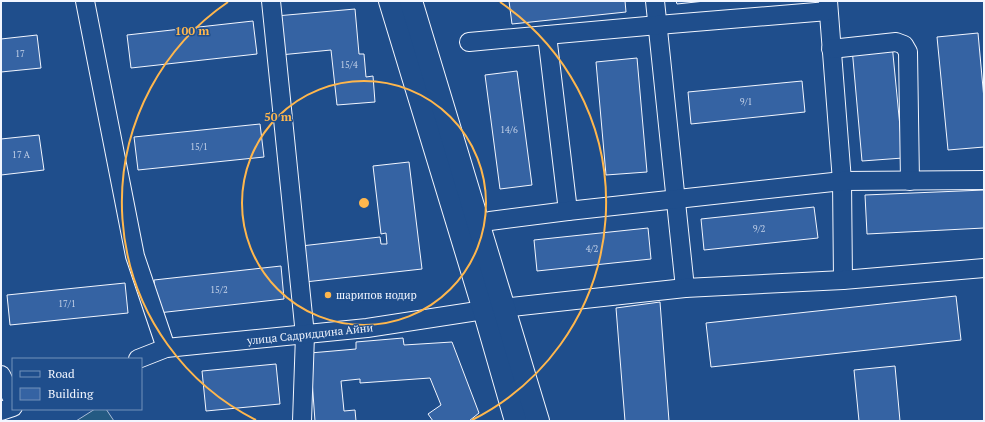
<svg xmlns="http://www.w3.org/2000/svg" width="985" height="422" viewBox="0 0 985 422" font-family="'PT Serif',serif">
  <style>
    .green { fill: #245a82; stroke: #a8bbd7 }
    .building { fill: #3563a3; stroke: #f2f6ff }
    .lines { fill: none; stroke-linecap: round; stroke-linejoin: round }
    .minor-casing { stroke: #f2f6ff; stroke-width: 20 }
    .major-casing { stroke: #f2f6ff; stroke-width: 24 }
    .minor { stroke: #1f4e8c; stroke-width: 18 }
    .major { stroke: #1f4e8c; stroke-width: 22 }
    .ring { fill: none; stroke: #ffb74d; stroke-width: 2 }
    .poi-dot { fill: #ffb74d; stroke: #1f4e8c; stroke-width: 1.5 }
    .labels { text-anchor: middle; stroke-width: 3; stroke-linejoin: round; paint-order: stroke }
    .number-label { font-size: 9px; fill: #c3d1e8 }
    .poi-label { font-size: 11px; fill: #f2f6ff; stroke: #1f4e8c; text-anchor: start }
    .street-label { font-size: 11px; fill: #f2f6ff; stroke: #1f4e8c }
    .centre { fill: #ffb74d; stroke: #1f4e8c; stroke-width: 2 }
    .ring-label { font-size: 12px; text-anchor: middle; font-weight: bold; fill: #ffb74d; stroke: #1f4e8c; stroke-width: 3; stroke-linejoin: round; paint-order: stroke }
  </style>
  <rect width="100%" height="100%" fill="#1f4e8c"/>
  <path class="green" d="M95,409H106L114,421H76Z"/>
  <g class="building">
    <path d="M509,1H625L626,12L512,24Z"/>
    <path d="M676,1H705L677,4Z"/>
    <path d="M355,9L359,54H364L366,77L373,76L375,102L337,105L331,50L280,55L276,16Z"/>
    <path d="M253,21L257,54L131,68L127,35Z"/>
    <path d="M978,33L984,99V147L948,150L937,37Z"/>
    <path d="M37,35L41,68L1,72V39Z"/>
    <path d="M892,44L903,158L862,161L852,48Z"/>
    <path d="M637,58L647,172L606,175L596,62Z"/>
    <path d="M517,71L532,185L500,189L485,75Z"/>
    <path d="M802,81L805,112L691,124L688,92Z"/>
    <path d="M260,124L264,157L138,170L134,137Z"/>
    <path d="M39,135L44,170L1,175V139Z"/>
    <path d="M409,162L422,269L305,282L301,246L380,237L381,244H387L386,233L381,234L373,166Z"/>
    <path d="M984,190V228L867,234L865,195Z"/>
    <path d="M814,207L818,238L704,250L701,219Z"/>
    <path d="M648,228L651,259L537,271L534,240Z"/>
    <path d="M281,266L284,299L158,313L154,280Z"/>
    <path d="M125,283L128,313L10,325L7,295Z"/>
    <path d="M956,296L961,340L711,367L706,323Z"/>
    <path d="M660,302L669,421H625L616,308Z"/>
    <path d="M403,338L404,345L452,342L479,413L469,421H433L428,414L441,405L430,378L360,383V379L341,381L344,411L355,410L356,421H315L310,353L356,349V342Z"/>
    <path d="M276,364L280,404L206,411L202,371Z"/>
    <path d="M895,366L900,421H859L854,370Z"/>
  </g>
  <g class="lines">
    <defs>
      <g id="minor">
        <path d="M85,1L135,256L166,348"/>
        <path d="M271,1L305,335L302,421"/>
        <path d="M655,1L685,288"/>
        <path d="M828,1L842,181L843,280"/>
        <path d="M547,35L568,211"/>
        <path d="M469,42L658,25L828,11"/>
        <path d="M831,49L896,42L904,45L908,52L910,181"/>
        <path d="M490,221L568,211L842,181L984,180"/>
        <path d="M138,359L166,348L367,328L484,310L685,288L843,280L984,268"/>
        <path d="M1,375L13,400"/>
        <path d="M1,411L13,407"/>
      </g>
      <g id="major">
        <path d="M390,1L484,310L516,421"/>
        <path d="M411,1L538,421"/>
      </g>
    </defs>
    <use href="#minor" class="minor-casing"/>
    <use href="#major" class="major-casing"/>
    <use href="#minor" class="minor"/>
    <use href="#major" class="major"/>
  </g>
  <g class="ring">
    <circle cx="364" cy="203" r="122"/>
    <path d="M256 420A243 243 0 0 1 228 2M500 2A243 243 0 0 1 472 420"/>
  </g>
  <circle class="poi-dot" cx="328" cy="295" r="4"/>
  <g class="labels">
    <g class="number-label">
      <text x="20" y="57">17</text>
      <text x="349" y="68">15/4</text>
      <text x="746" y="105">9/1</text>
      <text x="509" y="133">14/6</text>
      <text x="199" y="150">15/1</text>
      <text x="21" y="158">17 A</text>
      <text x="759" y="232">9/2</text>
      <text x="592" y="252">4/2</text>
      <text x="219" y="293">15/2</text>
      <text x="67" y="307">17/1</text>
    </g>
    <g class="poi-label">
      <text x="336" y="299">шарипов нодир</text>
    </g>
    <g class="street-label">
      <text transform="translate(310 334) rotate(-6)" y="4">улица Садриддина Айни</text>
    </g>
  </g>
  <circle cx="364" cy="203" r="6" class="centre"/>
  <g class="ring-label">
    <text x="192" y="35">100 m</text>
    <text x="278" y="121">50 m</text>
  </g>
  <rect width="985" height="422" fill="none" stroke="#f2f6ff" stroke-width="4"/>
  <rect x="12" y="358" width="130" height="52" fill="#1f4e8c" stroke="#7391ba"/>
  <rect x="20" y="371" width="20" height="6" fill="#1f4e8c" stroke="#7391ba"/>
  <text x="48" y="378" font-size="12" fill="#f2f6ff">Road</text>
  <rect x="20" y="388" width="20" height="12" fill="#3563a3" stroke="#7391ba"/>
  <text x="48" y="398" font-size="12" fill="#f2f6ff">Building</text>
</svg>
